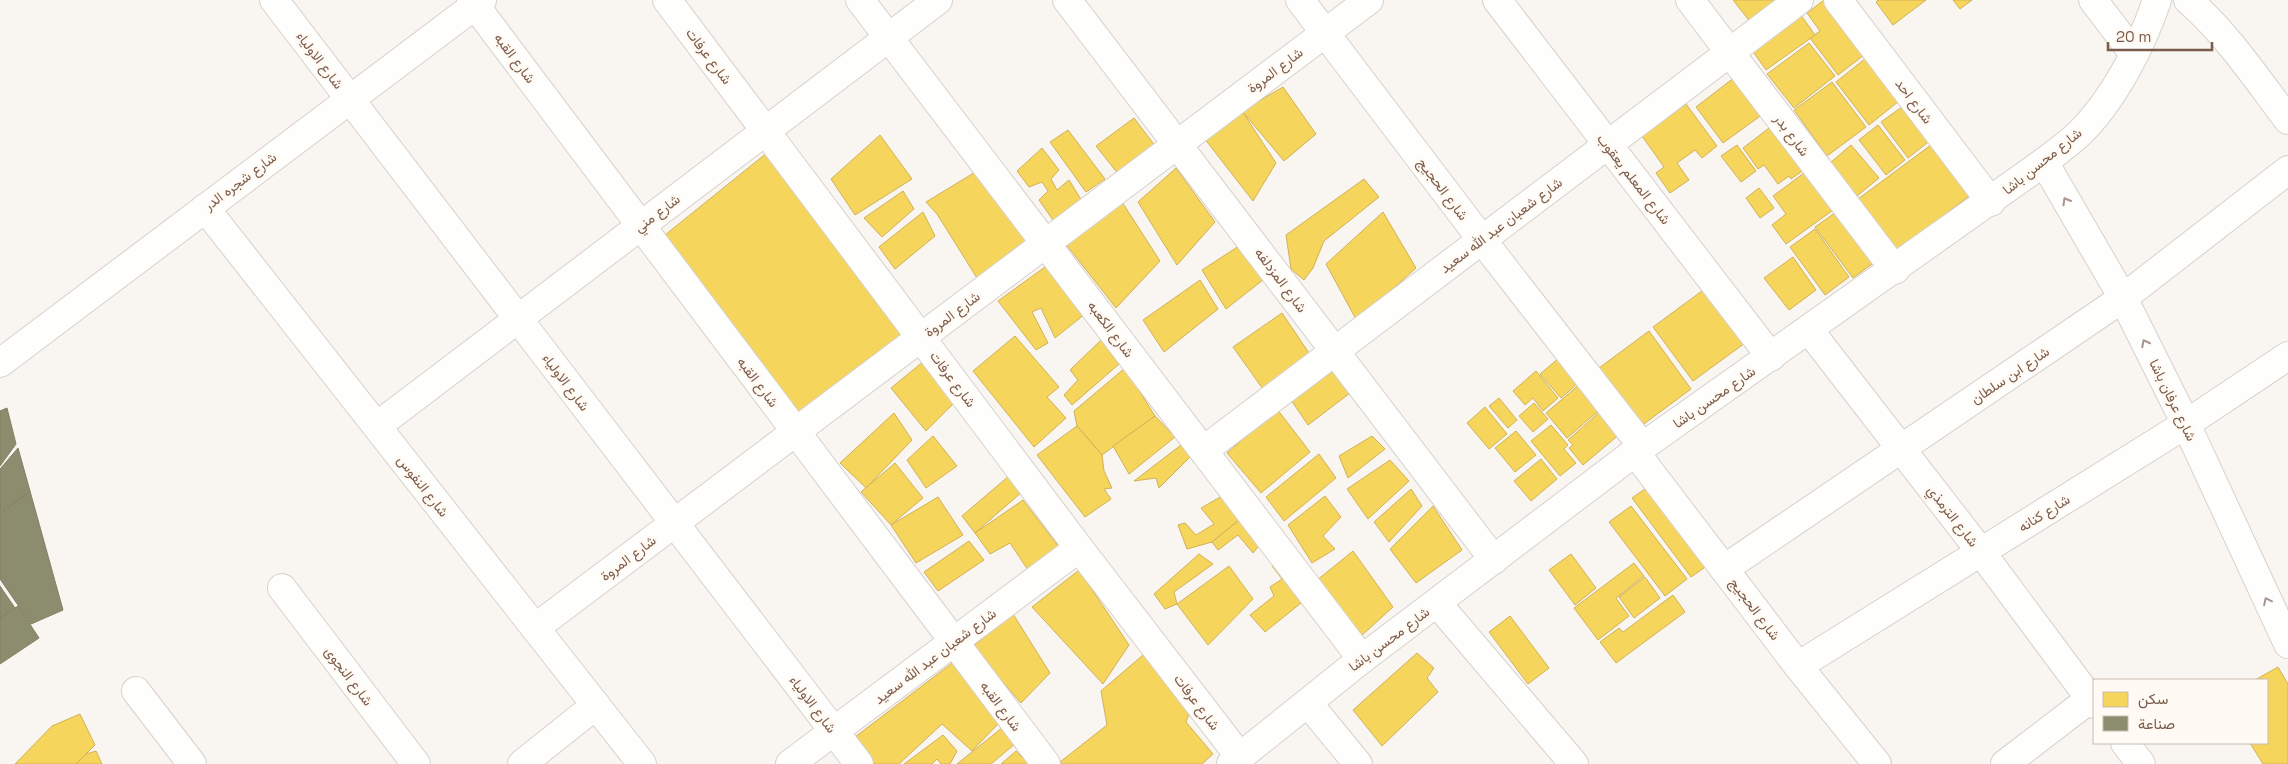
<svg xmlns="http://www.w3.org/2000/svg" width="2288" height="764" viewBox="0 0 2288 764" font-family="'Space Grotesk',Vazirmatn,sans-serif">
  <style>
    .homes { fill: #f6d55c; stroke: #d1b158 }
    .industry { fill: #8c8c6e; stroke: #877e64 }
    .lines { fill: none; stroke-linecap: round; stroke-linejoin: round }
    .minor-casing { stroke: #d7d1cb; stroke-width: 30 }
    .minor { stroke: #fefefd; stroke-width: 28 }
    .oneway { stroke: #a8958b }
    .labels { text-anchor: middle; stroke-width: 5; stroke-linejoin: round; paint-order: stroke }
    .street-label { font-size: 14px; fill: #7a5c4d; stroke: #fffaf3 }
  </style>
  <rect width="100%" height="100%" fill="#f9f5f0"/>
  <g class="homes">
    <path d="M1733,0H1782L1751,23Z"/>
    <path d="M1824,0H1829L1868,52L1838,75L1810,38L1820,31L1807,13Z"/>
    <path d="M1878,0H1926L1893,25L1876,2Z"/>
    <path d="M1953,0H1972L1960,9Z"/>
    <path d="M1796,8L1815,35L1766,70L1747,43Z"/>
    <path d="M1809,43L1835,76L1794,108L1767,74Z"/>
    <path d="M1866,58L1899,101L1869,125L1836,82Z"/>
    <path d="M1735,77L1763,114L1723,143L1696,107Z"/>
    <path d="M1832,82L1866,127L1827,156L1794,110Z"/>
    <path d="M1283,87L1316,134L1284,161L1242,111Z"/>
    <path d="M1686,104L1717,146L1702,158L1695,150L1677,163L1689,180L1670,193L1656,173L1664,167L1642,136Z"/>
    <path d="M1906,104L1932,139L1908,158L1881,122Z"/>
    <path d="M1242,111L1276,163L1253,201L1204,138Z"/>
    <path d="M1134,118L1156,147L1119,175L1096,146Z"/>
    <path d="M1773,125L1805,169L1791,179L1789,176L1778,184L1764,165L1758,169L1743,148Z"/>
    <path d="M1878,125L1905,160L1886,175L1859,140Z"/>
    <path d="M1068,130L1105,179L1086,192L1050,142Z"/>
    <path d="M880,135L912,179L855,215L831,179Z"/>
    <path d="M1935,142L1973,193L1897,251L1858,199Z"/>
    <path d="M1737,145L1756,171L1741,182L1721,156Z"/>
    <path d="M1851,145L1879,178L1857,196L1830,163Z"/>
    <path d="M1042,148L1059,170L1051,179L1057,190L1069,180L1082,201L1055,223L1039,200L1048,191L1042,182L1029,187L1017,171Z"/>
    <path d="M768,152L905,331L799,418L665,235Z"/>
    <path d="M1176,168L1215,222L1177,265L1138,202Z"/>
    <path d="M1808,170L1836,208L1786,244L1772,225L1786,214L1773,196Z"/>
    <path d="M977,171L1031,241L977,278L937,214L926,202Z"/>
    <path d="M1364,179L1379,197L1324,241L1313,268L1304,280L1291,269L1286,235Z"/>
    <path d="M1759,188L1774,208L1760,218L1746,198Z"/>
    <path d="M903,191L914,209L882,237L864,218Z"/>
    <path d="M1122,202L1160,261L1116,308L1065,243Z"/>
    <path d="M1839,210L1876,261L1853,278L1815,227Z"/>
    <path d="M923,212L935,236L895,269L879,247Z"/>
    <path d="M1383,212L1416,268L1357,321L1326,264Z"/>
    <path d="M1815,229L1849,277L1825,295L1790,247Z"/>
    <path d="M1245,242L1268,276L1226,309L1202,270Z"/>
    <path d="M1793,257L1816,290L1789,310L1764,278Z"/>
    <path d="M1049,264L1085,314L1055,338L1041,308L1032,312L1048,343L1036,350L998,301Z"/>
    <path d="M1200,280L1218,309L1164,352L1143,320Z"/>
    <path d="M1706,288L1745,343L1693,381L1653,327Z"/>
    <path d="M1282,313L1309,353L1265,392L1233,347Z"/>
    <path d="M1649,331L1691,389L1637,429L1595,371Z"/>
    <path d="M1015,336L1059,387L1047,397L1066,418L1034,447L973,371Z"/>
    <path d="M1101,340L1119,364L1072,405L1064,395L1078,380L1070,370Z"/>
    <path d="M1565,353L1585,377L1561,398L1540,374Z"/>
    <path d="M924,361L953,404L926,431L891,388Z"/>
    <path d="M1334,361L1354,390L1308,425L1287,394Z"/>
    <path d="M1125,368L1155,416L1102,455L1077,426L1074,411Z"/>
    <path d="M1536,371L1558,398L1543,411L1533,398L1525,405L1513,391Z"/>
    <path d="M1581,383L1602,408L1567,438L1546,413Z"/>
    <path d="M1499,398L1517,420L1508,428L1489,406Z"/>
    <path d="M1534,403L1548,419L1533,432L1519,416Z"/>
    <path d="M1485,407L1507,434L1489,449L1467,423Z"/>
    <path d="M1277,409L1310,452L1261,493L1227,453Z"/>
    <path d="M1602,410L1621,433L1583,465L1569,448L1573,445L1568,440Z"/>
    <path d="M894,413L912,440L866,488L840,463Z"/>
    <path d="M1155,416L1175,437L1129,474L1113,446Z"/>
    <path d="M1551,425L1568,445L1564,449L1576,463L1560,476L1531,441Z"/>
    <path d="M1077,426L1102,455L1104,471L1112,488L1104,489L1111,499L1085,517L1037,455Z"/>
    <path d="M1516,431L1536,455L1515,472L1495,448Z"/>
    <path d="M933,436L957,466L926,488L907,460Z"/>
    <path d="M1372,436L1385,449L1348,478L1339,456Z"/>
    <path d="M1181,445L1193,454L1159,488L1156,478L1134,481Z"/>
    <path d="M1319,454L1336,478L1284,521L1266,497Z"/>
    <path d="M1541,459L1557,479L1531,501L1514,481Z"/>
    <path d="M1390,460L1409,481L1368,519L1347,489Z"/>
    <path d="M895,463L923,498L891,525L861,492Z"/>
    <path d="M1010,475L1023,491L975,533L962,516Z"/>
    <path d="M1652,484L1711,563L1691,577L1632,498Z"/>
    <path d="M1411,489L1422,506L1389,542L1374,522Z"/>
    <path d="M1222,496L1239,520L1212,542L1187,549L1178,525L1185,523L1196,535L1214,524L1201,508Z"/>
    <path d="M1325,496L1341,517L1323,536L1335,549L1312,563L1288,525Z"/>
    <path d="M938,497L963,535L916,563L891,525Z"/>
    <path d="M1023,500L1059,547L1030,573L1010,543L990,554L975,533Z"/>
    <path d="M1433,506L1462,550L1416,583L1390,549Z"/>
    <path d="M1631,506L1687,579L1665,596L1609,522Z"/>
    <path d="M1239,520L1261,543L1253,553L1238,535L1218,550L1212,542Z"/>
    <path d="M969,541L984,560L938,591L924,572Z"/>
    <path d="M1353,551L1393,607L1360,637L1316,581Z"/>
    <path d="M1199,554L1213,564L1174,592L1177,604L1165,609L1154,594Z"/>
    <path d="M1571,554L1596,588L1575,605L1549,570Z"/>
    <path d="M1278,562L1306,599L1265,632L1250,615L1274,596L1270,587L1282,579L1272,566Z"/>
    <path d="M1634,563L1644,576L1616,598L1629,616L1598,640L1574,608Z"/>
    <path d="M1229,566L1253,599L1208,645L1177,604Z"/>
    <path d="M1079,570L1129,645L1103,684L1032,607Z"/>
    <path d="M1645,577L1660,598L1634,618L1619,597Z"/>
    <path d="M1673,595L1685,612L1616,663L1600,642L1619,628L1623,632Z"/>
    <path d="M1013,614L1050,673L1021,703L972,647Z"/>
    <path d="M1510,616L1549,668L1528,684L1489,632Z"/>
    <path d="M1417,653L1434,668L1427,678L1438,692L1382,746L1353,710Z"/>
    <path d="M1143,655L1191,708L1186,722L1213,754L1202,764H1061L1060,762L1107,725L1101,691Z"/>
    <path d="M956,660L1001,721L972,751L942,724L899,764H874L855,737Z"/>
    <path d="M2278,667L2288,684V764H2263L2250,743H2267V680H2255Z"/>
    <path d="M80,714L95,745L76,764H15L52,726Z"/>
    <path d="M1003,727L1016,743L991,764H957Z"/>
    <path d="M943,735L957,751L950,764H941L937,759L932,764H904Z"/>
    <path d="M96,751L102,764H76L86,754Z"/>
    <path d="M1016,751L1029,764H1001Z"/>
  </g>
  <g class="industry">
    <path d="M7,408L16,444L0,466V411Z"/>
    <path d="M18,448L30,491L0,513V469Z"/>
    <path d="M30,491L63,610L31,624L0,579V514Z"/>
    <path d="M0,586L15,608L0,618Z"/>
    <path d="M18,606L39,638L0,664V618Z"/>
  </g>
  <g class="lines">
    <defs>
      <g id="minor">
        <path d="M274,0L859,764"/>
        <path d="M471,0L1046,764"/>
        <path d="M667,0L1079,548L1240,757"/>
        <path d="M860,0L1362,659"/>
        <path d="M1067,0L1494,560"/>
        <path d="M1300,0L1482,240L1643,447"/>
        <path d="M1497,0L1771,357"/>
        <path d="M1690,0L1895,270"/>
        <path d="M1838,0L1991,202"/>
        <path d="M2093,0L2134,54"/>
        <path d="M2188,0C2227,34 2257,79 2288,120"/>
        <path d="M2044,162L2123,298L2186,424L2288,644"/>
        <path d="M205,208L642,764"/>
        <path d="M1809,330L1981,552L2094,704"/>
        <path d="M0,363L482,0"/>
        <path d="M377,426L938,0"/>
        <path d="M1204,450L1799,0"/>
        <path d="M1635,452L1798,666L1877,764"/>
        <path d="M1724,569L2123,298L2288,170"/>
        <path d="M282,588L416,764"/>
        <path d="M1437,603L1574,764"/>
        <path d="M535,628L1369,0"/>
        <path d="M1798,666L2186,424L2288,356"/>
        <path d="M136,691L192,764"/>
        <path d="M1308,703L1358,764"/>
        <path d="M2125,743L2141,764"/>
        <path d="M522,764L596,705"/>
        <path d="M790,764L1079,548"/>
        <path d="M1231,764L1362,659L1635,452L2044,162C2056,153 2069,143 2080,133C2114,99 2142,45 2157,0"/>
        <path d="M2005,764L2090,699"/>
      </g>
    </defs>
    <use href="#minor" class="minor-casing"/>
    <use href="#minor" class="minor"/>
  </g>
  <defs><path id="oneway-chevron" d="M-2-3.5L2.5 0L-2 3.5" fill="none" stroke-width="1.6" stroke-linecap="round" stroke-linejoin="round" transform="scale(1.25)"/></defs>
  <g class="oneway">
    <use href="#oneway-chevron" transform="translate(2066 201) rotate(-120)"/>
    <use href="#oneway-chevron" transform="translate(2145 343) rotate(-117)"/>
    <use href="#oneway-chevron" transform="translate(2267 601) rotate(-116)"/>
  </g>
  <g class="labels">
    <g class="street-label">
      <text transform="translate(709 56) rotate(53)" y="5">شارع عرفات</text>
      <text transform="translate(515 58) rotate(53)" y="5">شارع القبه</text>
      <text transform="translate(320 60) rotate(53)" y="5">شارع الاولياء</text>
      <text transform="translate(1275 70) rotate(-37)" y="5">شارع المروة</text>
      <text transform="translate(1914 101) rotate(53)" y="5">شارع احد</text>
      <text transform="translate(1792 135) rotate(53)" y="5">شارع بدر</text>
      <text transform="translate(2042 161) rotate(-39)" y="5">شارع محسن باشا</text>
      <text transform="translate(1634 179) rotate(52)" y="5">شارع المعلم يعقوب</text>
      <text transform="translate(240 181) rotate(-37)" y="5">شارع شجره الدر</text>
      <text transform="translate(1443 189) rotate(53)" y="5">شارع الحجيج</text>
      <text transform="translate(657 213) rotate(-37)" y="5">شارع مني</text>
      <text transform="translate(1501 225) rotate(-37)" y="5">شارع شعبان عبد الله سعيد</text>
      <text transform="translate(1281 280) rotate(53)" y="5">شارع المزدلفه</text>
      <text transform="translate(952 314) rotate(-37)" y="5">شارع المروة</text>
      <text transform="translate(1111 329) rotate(53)" y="5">شارع الكعبه</text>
      <text transform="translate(2010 375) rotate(-34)" y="5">شارع ابن سلطان</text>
      <text transform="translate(953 379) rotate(53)" y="5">شارع عرفات</text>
      <text transform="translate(566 382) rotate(53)" y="5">شارع الاولياء</text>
      <text transform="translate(758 382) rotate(53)" y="5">شارع القبه</text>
      <text transform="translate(1714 397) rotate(-35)" y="5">شارع محسن باشا</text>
      <text transform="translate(2173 400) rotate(64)" y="5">شارع عرفان باشا</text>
      <text transform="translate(423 486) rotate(52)" y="5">شارع النفوس</text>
      <text transform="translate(2044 513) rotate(-32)" y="5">شارع كنانه</text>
      <text transform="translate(1953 516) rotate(52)" y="5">شارع الترمذي</text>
      <text transform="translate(628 558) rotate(-37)" y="5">شارع المروة</text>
      <text transform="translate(1755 609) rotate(53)" y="5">شارع الحجيج</text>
      <text transform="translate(1389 639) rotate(-37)" y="5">شارع محسن باشا</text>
      <text transform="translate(935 656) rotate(-37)" y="5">شارع شعبان عبد الله سعيد</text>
      <text transform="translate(349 676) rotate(53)" y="5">شارع النجوى</text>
      <text transform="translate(1197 702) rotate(53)" y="5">شارع عرفات</text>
      <text transform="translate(813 704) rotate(53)" y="5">شارع الاولياء</text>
      <text transform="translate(1001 706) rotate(53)" y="5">شارع القبه</text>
    </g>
  </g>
  <rect x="2093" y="679" width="175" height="65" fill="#fffaf3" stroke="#cabbb1"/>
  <rect x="2103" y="692" width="25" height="15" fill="#f6d55c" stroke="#cabbb1"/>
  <text x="2138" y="704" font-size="15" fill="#7a5c4d">سكن</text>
  <rect x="2103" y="716" width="25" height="15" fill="#8c8c6e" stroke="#cabbb1"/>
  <text x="2138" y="729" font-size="15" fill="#7a5c4d">صناعة</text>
  <path d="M2108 42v8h104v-8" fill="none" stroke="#7a5c4d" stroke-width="2.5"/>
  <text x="2116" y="42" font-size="15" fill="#7a5c4d" stroke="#fffaf3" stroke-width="4" paint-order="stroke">20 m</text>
</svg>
